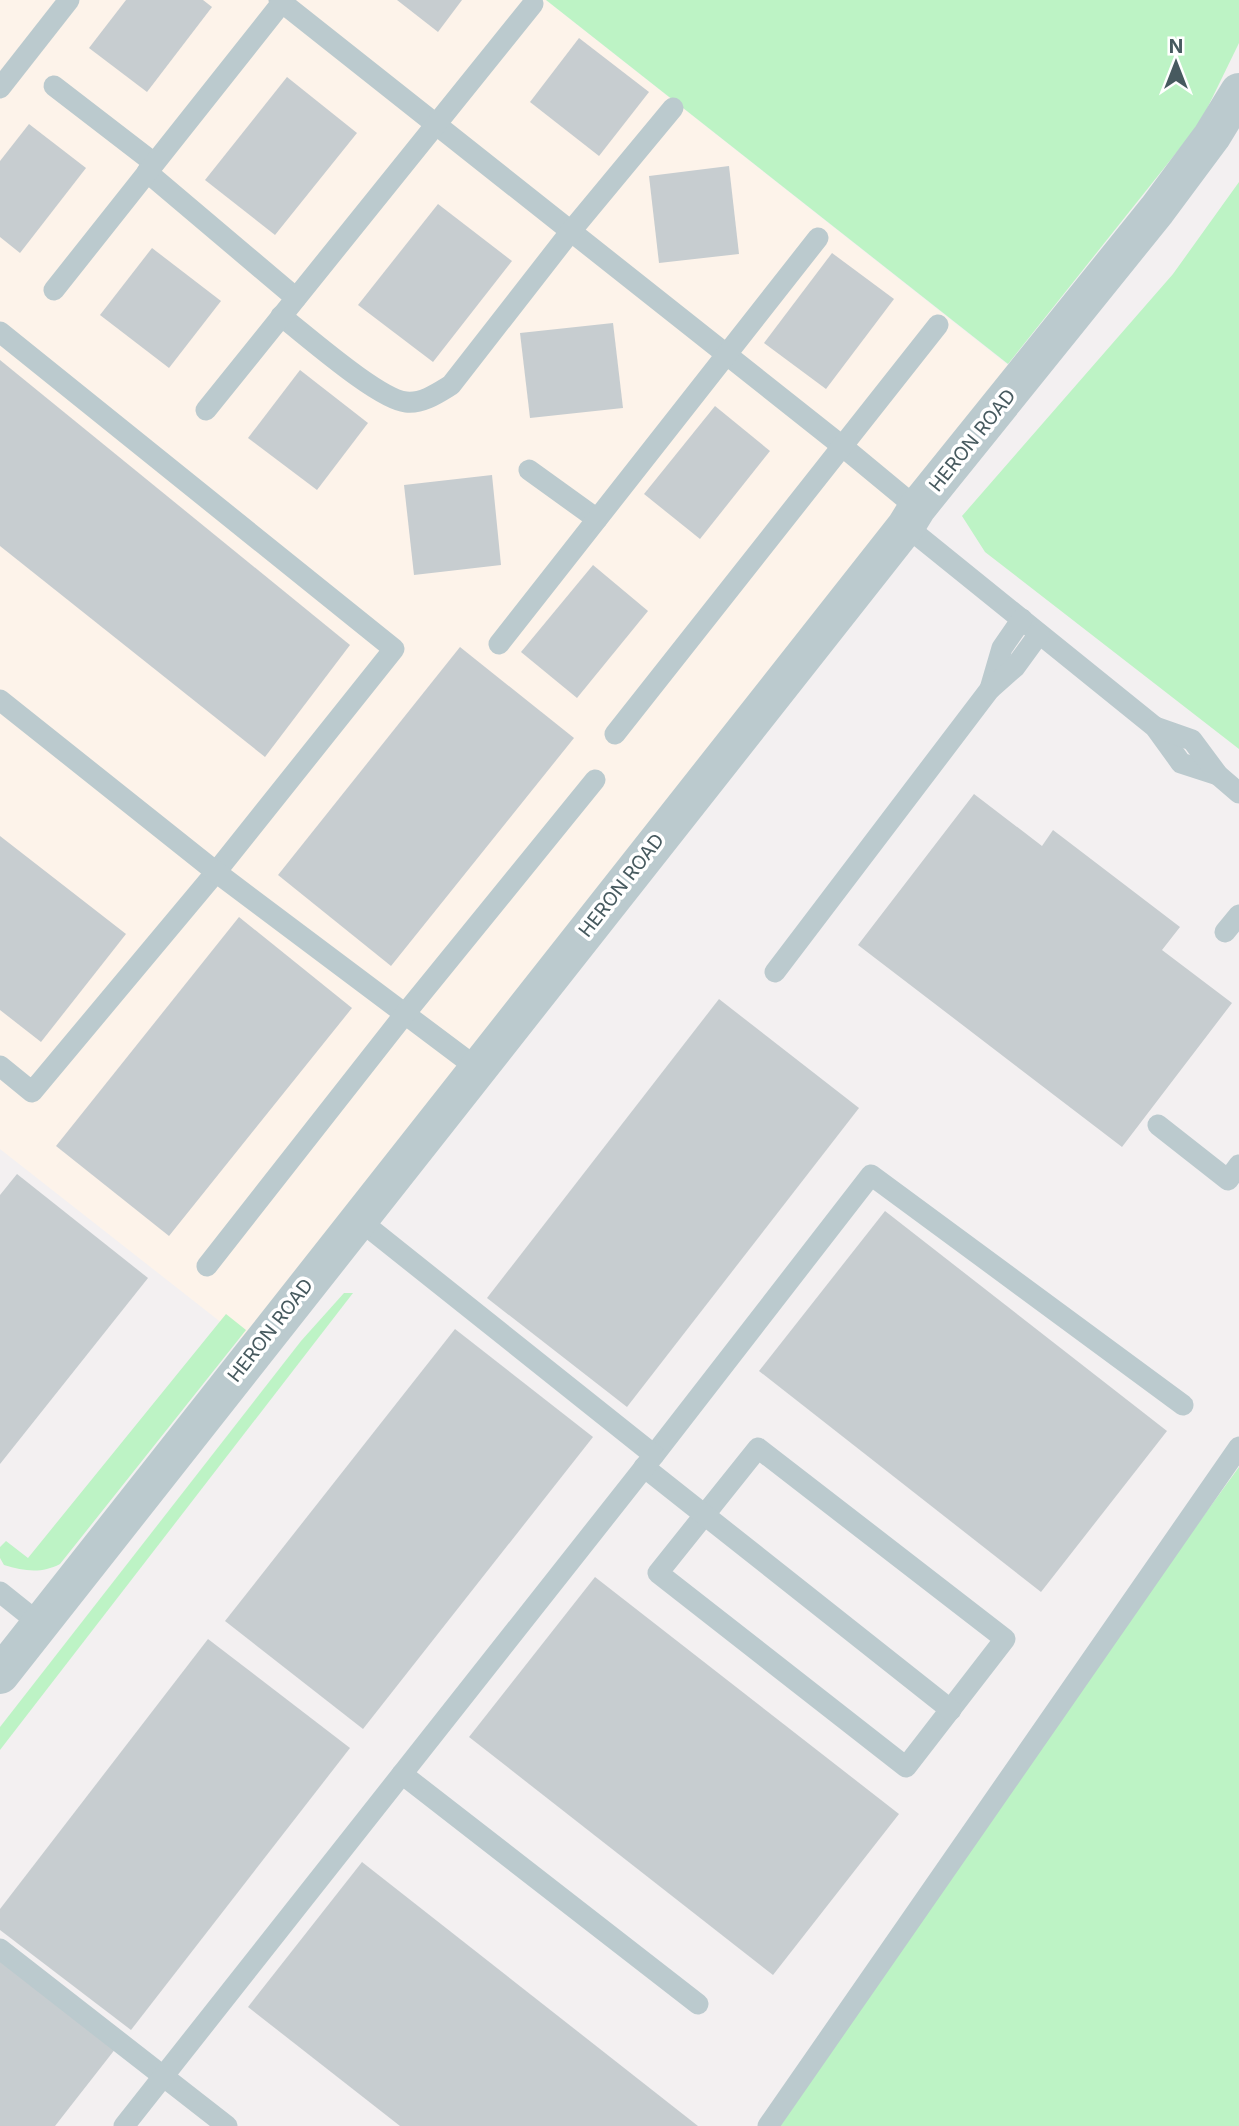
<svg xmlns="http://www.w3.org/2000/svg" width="1239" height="2126" viewBox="0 0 1239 2126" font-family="Inter,sans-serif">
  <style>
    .commercial { fill: #fdf3ea }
    .green { fill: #bdf3c5 }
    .building { fill: #c7cdd0 }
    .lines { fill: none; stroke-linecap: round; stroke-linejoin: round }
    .lane { stroke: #bbcace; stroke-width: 21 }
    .street { stroke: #bbcace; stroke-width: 38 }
    .labels { text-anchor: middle; stroke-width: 7; stroke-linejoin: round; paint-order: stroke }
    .street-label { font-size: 19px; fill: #475a5f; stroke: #fff }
  </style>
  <rect width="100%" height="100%" fill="#f3f0f1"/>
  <path class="commercial" d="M0,0H546L1023,377L255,1349L0,1149Z"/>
  <g class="green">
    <path d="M546,0H1239V43L1200,123L1008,364Z"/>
    <path d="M1239,182V749L985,552L962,516L1173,274Z"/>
    <path d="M344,1293H353L0,1750V1727L301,1341Z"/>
    <path d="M226,1314L246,1330L60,1564C41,1574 24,1571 4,1565L0,1558V1547L6,1541L28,1558Z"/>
    <path d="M1239,1467V2126H780L1088,1675Z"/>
  </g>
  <g class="building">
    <path d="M126,0H203L212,7L147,92L89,48Z"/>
    <path d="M397,0H462L438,32Z"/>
    <path d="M579,38L649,92L599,156L530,102Z"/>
    <path d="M287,77L357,133L275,235L205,180Z"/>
    <path d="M29,124L86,168L20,253L0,237V161Z"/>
    <path d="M729,166L739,254L659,263L649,176Z"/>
    <path d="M438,204L512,261L433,362L358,305Z"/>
    <path d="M152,248L221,301L169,368L100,315Z"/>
    <path d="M832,253L894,299L826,389L764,343Z"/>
    <path d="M613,323L623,408L530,418L520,333Z"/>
    <path d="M0,360L350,645L265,757L0,546Z"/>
    <path d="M300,370L368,423L317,490L248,438Z"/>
    <path d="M715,406L770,451L700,539L644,494Z"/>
    <path d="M492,475L501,565L414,575L404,485Z"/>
    <path d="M593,565L648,611L577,698L521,652Z"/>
    <path d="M460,647L574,738L391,966L278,875Z"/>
    <path d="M974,794L1042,846L1053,830L1180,927L1162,950L1232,1003L1122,1147L858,945Z"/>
    <path d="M0,836L126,934L41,1042L0,1010Z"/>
    <path d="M239,917L352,1008L169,1236L56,1146Z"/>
    <path d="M719,999L859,1108L627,1407L487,1298Z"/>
    <path d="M17,1174L148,1278L0,1464V1195Z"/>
    <path d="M885,1211L1167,1431L1041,1592L759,1371Z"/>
    <path d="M455,1329L593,1437L363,1729L225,1621Z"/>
    <path d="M595,1577L899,1814L773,1975L469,1737Z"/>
    <path d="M208,1639L350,1748L131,2030L0,1930V1909Z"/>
    <path d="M362,1862L698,2126H400L248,2007Z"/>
    <path d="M0,1958L116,2048L55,2126H0Z"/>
  </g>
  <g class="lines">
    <g class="lane">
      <path d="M279,0L842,446L917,508"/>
      <path d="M54,86L154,163"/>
      <path d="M0,88L69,0"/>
      <path d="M147,172L296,298"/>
      <path d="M54,290L284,0"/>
      <path d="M281,316C307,336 378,399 406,402C422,404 438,393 451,385L571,231L673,108"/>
      <path d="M0,332L394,649L216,872L32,1092L0,1066"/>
      <path d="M206,410L533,4"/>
      <path d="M529,470L597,519"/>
      <path d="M906,526L1155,727L1181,763L1218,775"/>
      <path d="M499,644L818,238"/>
      <path d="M990,689L1002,648L1022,619"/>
      <path d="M0,700L216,872L477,1068"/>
      <path d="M1155,727L1192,740L1218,775L1239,793"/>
      <path d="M615,734L938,325"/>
      <path d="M1225,932L1239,915"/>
      <path d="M775,972L990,689L1015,667L1039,634"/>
      <path d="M1158,1125L1228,1180L1239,1165"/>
      <path d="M207,1266L404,1015L595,780"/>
      <path d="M758,1448L1005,1639L906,1767L658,1573Z"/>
      <path d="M654,1455L871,1175L1183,1405"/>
      <path d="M644,1467L951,1710"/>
      <path d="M0,1592L40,1624"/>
      <path d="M402,1774L698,2004"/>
      <path d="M0,1949L227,2126"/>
      <path d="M124,2126L654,1455L358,1219"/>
      <path d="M768,2126L1239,1447"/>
    </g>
    <path class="street" d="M0,1675L906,526L917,508L1157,210L1212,136L1239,92"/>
  </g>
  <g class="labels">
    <g class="street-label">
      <text transform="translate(972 440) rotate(-51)" y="7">HERON ROAD</text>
      <text transform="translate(621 885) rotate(-52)" y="7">HERON ROAD</text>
      <text transform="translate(270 1330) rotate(-52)" y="7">HERON ROAD</text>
    </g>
  </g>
  <g transform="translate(1176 63)" stroke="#ffffff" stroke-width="5" paint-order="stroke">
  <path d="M0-5L12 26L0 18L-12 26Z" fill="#475a5f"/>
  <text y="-10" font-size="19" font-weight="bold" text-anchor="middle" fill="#475a5f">N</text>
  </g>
</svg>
